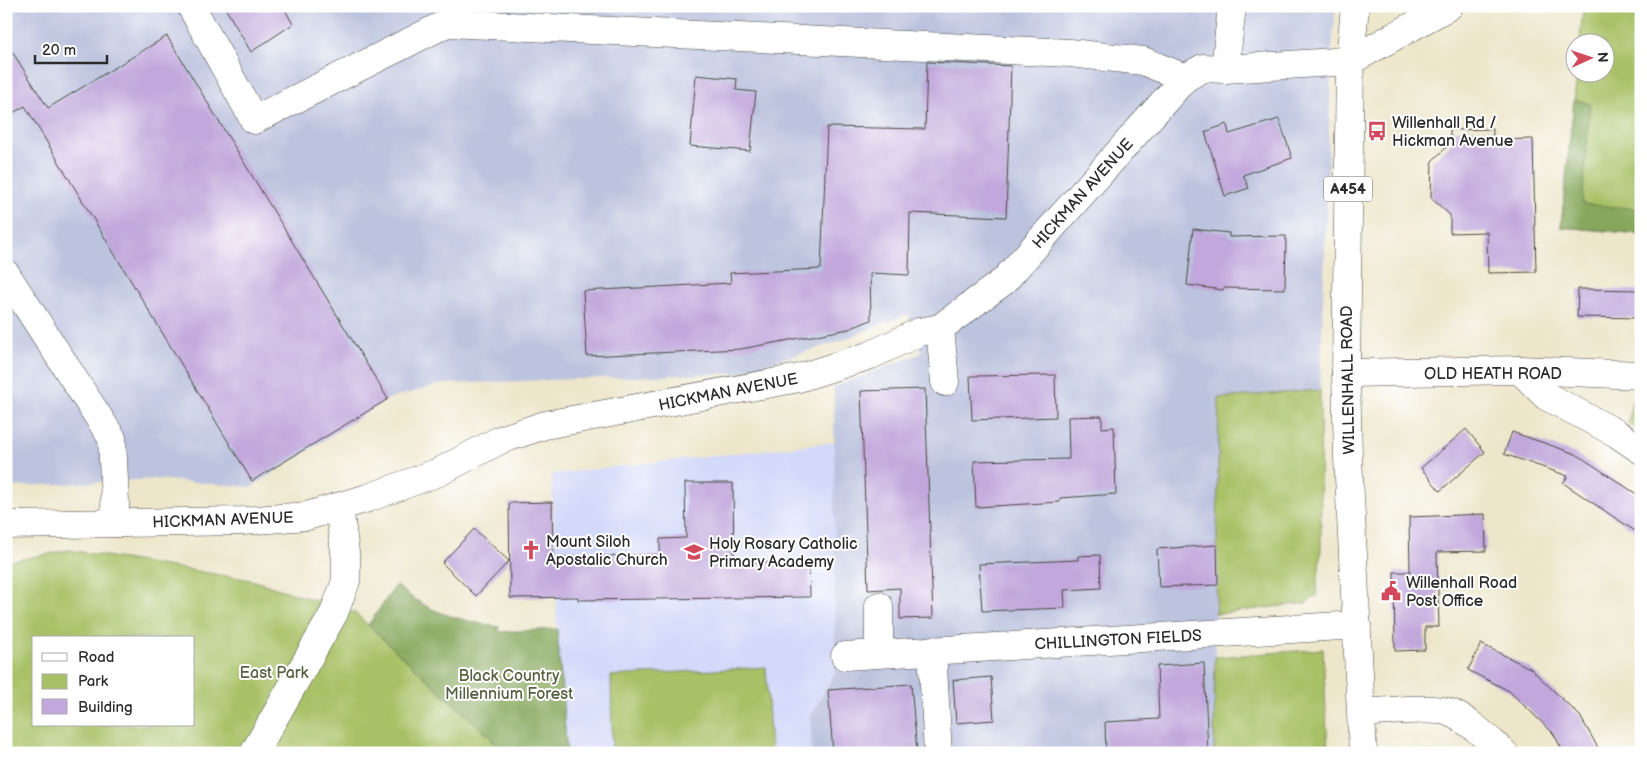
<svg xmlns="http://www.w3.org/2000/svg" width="1647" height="759" viewBox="0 0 1647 759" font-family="'Balsamiq Sans',sans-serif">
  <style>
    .built { fill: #d3d9f9 }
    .industrial { fill: #bcc3de }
    .green { fill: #a8c166; stroke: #6a7648; fill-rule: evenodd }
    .forest { fill: #86a75b; stroke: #586943 }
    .building { fill: #c1a7db }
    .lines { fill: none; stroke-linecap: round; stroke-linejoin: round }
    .minor-casing { stroke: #484743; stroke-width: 29 }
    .highway-casing { stroke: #484743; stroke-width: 29 }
    .minor { stroke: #fff; stroke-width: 28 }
    .highway { stroke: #fff; stroke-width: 28 }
    .labels { text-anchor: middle; stroke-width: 4; stroke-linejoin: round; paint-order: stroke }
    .shield { fill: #fff; stroke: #6b6b6b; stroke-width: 1 }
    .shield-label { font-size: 15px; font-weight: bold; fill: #2b2b2b }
    .poi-label { font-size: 16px; fill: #2b2b2b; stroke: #fff; text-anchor: start }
    .street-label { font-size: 16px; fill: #2b2b2b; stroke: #fff }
    .park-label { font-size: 16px; fill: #576040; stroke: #fff }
  </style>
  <rect width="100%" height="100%" fill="#fff"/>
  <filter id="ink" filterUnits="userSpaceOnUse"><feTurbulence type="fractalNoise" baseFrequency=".02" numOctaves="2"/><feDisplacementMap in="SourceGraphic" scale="10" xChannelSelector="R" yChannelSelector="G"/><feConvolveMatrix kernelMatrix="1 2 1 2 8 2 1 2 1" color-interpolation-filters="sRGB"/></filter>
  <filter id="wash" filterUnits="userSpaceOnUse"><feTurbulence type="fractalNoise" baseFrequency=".0096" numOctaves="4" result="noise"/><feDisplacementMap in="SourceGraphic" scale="20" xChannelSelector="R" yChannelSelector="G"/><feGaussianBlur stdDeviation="1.12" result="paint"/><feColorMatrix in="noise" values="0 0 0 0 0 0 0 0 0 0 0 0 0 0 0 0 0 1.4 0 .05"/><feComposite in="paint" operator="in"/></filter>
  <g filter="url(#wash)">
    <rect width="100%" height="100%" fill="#ede6ca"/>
    <path class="built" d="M835,442V673L810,717L812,753H567L557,629L552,474Z"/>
    <path class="industrial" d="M6,6H1336L1332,47L1320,390L1219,399L1214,753H812L810,717L835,673L834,387L922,353L908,314L837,342L737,373L442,384L388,399L251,487L155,479L6,487Z"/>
    <g class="green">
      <path d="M1583,6H1641V234L1561,227L1577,73L1604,72V42H1580Z"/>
      <path d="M1320,390L1321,550L1316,596L1306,603L1216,614L1219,398Z"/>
      <path d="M1633,398L1641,399V432L1628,423Z"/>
      <path d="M69,550L251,580L355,613L491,738L499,753H6V562ZM34,638H194V725H34Z"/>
      <path d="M1323,649L1328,753H1214L1215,657Z"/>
      <path d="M766,667L771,753H612L611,676Z"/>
    </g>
    <g class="forest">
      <path d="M1574,99L1590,104L1582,204L1641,209V234L1561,227Z"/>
      <path d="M396,585C429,614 457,619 499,627V632L557,629L567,753H499L491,738L368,625Z"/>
    </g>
    <g id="blocks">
      <g class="building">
        <path d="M224,6H283L293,24L251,52Z"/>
        <path d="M167,36L388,399L252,481L25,106L6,117V42L48,108Z"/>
        <path d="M927,62L1011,66L1006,217L910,213L909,275L870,273L871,320L849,329L741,349L587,356L583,291L731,283L730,273L821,269L827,127L925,129Z"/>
        <path d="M696,75L737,79L736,90L756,92L750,151L690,146Z"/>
        <path d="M1279,119L1292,158L1243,175L1249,188L1225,196L1205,132L1227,124L1229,134Z"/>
        <path d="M1493,129V140L1533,139L1536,272L1488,273L1487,232L1450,233V215L1431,198L1432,161L1450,144V130Z"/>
        <path d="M1193,229L1229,233V237L1286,236L1285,289L1224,288L1223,290L1187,285Z"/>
        <path d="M1578,289L1641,290V318L1577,317Z"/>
        <path d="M1055,375L1056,417L972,420L970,376Z"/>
        <path d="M925,389L933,618L900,619V588L868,590L861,391Z"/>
        <path d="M1102,416V428L1114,427L1116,494L1060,498V502L976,507L974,461L1069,459L1068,417Z"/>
        <path d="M1466,429L1485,452L1440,491L1421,468Z"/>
        <path d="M1512,432L1576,454L1641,497V535L1563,483L1568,476L1504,454Z"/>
        <path d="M685,483H733L734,563L809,562L810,597L578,600V597L510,598L509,503L552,502L553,557L660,555V539L686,538Z"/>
        <path d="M1485,514L1486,551L1437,552L1439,627H1425V650L1395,651L1394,572H1410L1409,517Z"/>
        <path d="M474,529L509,561L476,596L442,563Z"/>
        <path d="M1217,545L1218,585L1159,587L1157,549Z"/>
        <path d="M1100,555L1101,588L1064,590L1065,608L982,611L979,564L1078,560V556Z"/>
        <path d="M1481,644L1530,668L1580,716L1601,753H1564L1553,733L1509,691L1468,670Z"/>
        <path d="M1204,663L1208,753H1106L1105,722L1159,719L1157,666Z"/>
        <path d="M991,677L994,720L956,723L953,680Z"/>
        <path d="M911,684L917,753H833L828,690Z"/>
      </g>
    </g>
  </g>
  <g filter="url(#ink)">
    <use href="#blocks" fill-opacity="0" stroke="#484743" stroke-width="1"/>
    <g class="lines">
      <defs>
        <g id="minor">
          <path d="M191,6L254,120L447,23L1070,53L1143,61L1185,78"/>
          <path d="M1225,69L1232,6"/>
          <path d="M6,274L112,438L116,523"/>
          <path d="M940,328L945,382"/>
          <path d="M1520,370L1546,396L1616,433L1641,450"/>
          <path d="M1346,373L1520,370L1641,375"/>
          <path d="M6,525L243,521L307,516L368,498L439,472L500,440L545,425L799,378L871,355L919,332L940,328L1004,281L1185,78L1203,68L1225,69L1350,61L1449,6"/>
          <path d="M879,606V653"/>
          <path d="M932,650L938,753"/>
          <path d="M845,656L1357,625"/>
          <path d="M1362,713C1379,712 1437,706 1451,713C1471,722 1487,738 1504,753"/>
          <path d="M254,753L334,613L346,581V560L339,507"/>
        </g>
        <path id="highway" d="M1355,6L1350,61L1346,373L1348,457L1363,753"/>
      </defs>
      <use href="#minor" class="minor-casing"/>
      <use href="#highway" class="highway-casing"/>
      <use href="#minor" class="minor"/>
      <use href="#highway" class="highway"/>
    </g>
  </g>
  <defs>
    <symbol id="bus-bare" viewBox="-9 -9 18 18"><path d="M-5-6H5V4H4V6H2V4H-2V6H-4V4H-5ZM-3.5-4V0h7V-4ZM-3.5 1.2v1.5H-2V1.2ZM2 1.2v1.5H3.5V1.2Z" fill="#d1495b" stroke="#fff" stroke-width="2.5" paint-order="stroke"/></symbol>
    <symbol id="church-bare" viewBox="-9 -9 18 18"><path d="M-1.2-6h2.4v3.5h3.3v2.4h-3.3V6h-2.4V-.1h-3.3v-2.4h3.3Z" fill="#d1495b" stroke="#fff" stroke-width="2.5" paint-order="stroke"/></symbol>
    <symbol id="school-bare" viewBox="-9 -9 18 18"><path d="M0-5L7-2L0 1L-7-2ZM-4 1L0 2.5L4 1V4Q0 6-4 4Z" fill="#d1495b" stroke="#fff" stroke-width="2.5" paint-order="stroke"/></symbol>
    <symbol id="civic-bare" viewBox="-9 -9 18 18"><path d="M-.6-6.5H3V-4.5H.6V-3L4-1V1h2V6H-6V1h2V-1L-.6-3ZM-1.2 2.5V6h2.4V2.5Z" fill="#d1495b" stroke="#fff" stroke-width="2.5" paint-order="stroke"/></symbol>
  </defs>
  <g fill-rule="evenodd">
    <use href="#bus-bare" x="1363" y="117" width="28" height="28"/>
    <use href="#church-bare" x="517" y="536" width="28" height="28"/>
    <use href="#school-bare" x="680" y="538" width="28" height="28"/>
    <use href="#civic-bare" x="1377" y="577" width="28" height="28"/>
  </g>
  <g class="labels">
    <rect class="shield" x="1324" y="176.5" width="48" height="25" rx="4"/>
    <g class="shield-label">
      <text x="1348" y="194">A454</text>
    </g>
    <g class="poi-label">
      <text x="1392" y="128">Willenhall Rd /<tspan x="1392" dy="18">Hickman Avenue</tspan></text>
      <text x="546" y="547">Mount Siloh<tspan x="546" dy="18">Apostalic Church</tspan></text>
      <text x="709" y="549">Holy Rosary Catholic<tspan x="709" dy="18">Primary Academy</tspan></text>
      <text x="1406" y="588">Willenhall Road<tspan x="1406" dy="18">Post Office</tspan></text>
    </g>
    <g class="street-label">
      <text transform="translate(1082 193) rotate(-48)" y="6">HICKMAN AVENUE</text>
      <text x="1493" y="379">OLD HEATH ROAD</text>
      <text transform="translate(1347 380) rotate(-91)" y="6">WILLENHALL ROAD</text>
      <text transform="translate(728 391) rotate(-11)" y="6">HICKMAN AVENUE</text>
      <text transform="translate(223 519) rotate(-2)" y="6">HICKMAN AVENUE</text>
      <text transform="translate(1118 639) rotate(-3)" y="6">CHILLINGTON FIELDS</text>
    </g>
    <g class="park-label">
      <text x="274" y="678">East Park</text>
      <text x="509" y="681">Black Country<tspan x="509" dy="18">Millennium Forest</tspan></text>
    </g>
  </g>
  <rect width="1647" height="759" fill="none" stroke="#fff" stroke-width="25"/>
  <rect x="32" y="636" width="162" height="90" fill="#ffffff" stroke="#aaaaaa"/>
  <rect x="42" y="653" width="25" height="8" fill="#ffffff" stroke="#aaaaaa"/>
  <text x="78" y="662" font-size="15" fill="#2b2b2b">Road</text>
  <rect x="42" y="674" width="25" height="15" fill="#a8c166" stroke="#aaaaaa"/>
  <text x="78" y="686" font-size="15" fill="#2b2b2b">Park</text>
  <rect x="42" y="699" width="25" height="15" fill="#c1a7db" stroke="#aaaaaa"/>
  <text x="78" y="712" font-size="15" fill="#2b2b2b">Building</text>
  <g transform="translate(1590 58) rotate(87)"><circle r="24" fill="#ffffff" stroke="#aaaaaa"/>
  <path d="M0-4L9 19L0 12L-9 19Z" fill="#d1495b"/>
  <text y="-8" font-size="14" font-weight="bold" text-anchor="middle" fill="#2b2b2b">N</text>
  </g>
  <path d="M35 55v8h72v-8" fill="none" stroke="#2b2b2b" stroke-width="2.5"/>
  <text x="42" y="55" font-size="15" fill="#2b2b2b" stroke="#ffffff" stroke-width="4" paint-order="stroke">20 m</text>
</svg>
